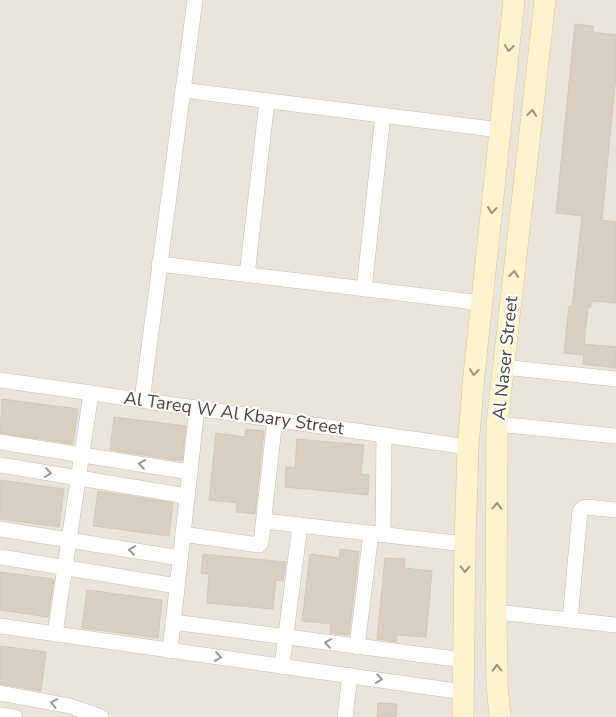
<svg xmlns="http://www.w3.org/2000/svg" width="616" height="717" viewBox="0 0 616 717" font-family="'Nunito Sans',sans-serif">
  <style>
    .residential { fill: #eae5da }
    .building { fill: #d8cfc1; stroke: #d3c7b4 }
    .lines { fill: none; stroke-linecap: round; stroke-linejoin: round }
    .street-casing { stroke: #c2bbae; stroke-width: 16 }
    .secondary-casing { stroke: #d6c79b; stroke-width: 22 }
    .street { stroke: #fff; stroke-width: 15 }
    .secondary { stroke: #fff3cd; stroke-width: 21 }
    .oneway { stroke: #9c937c }
    .oneway2 { stroke: #9c9892 }
    .labels { text-anchor: middle; stroke-width: 4; stroke-linejoin: round; paint-order: stroke }
    .street-label { font-size: 18px; fill: #4b4439; stroke: #fff }
  </style>
  <rect width="100%" height="100%" fill="#f6f3ec"/>
  <rect class="residential" x="0" y="0" width="616" height="717"/>
  <g class="building">
    <path d="M575,24L593,26V32L616,35V74L602,220L616,222V303L591,301V307H588L584,344L616,347V368L583,364L584,355L564,353L569,306L572,307L582,216L556,213Z"/>
    <path d="M2,399L78,409L73,444L0,433Z"/>
    <path d="M114,417L186,426L182,461L110,450Z"/>
    <path d="M246,429L264,431L255,514L236,512L237,503L209,500L216,433L245,437Z"/>
    <path d="M297,439L364,445L361,474L369,475L368,495L285,487L286,467L295,468Z"/>
    <path d="M0,480L64,489L59,527L0,519Z"/>
    <path d="M98,491L173,503L169,536L93,526Z"/>
    <path d="M340,549L359,552L349,635L330,633L331,624L302,621L310,554L339,558Z"/>
    <path d="M203,554L286,562L283,581L276,580L273,609L207,603L209,574L201,573Z"/>
    <path d="M385,558L405,559L404,568L432,571L426,637L397,635V642L377,639Z"/>
    <path d="M0,572L54,579L48,617L0,610Z"/>
    <path d="M87,590L162,600L158,638L82,628Z"/>
    <path d="M0,646L46,652L41,691L0,684Z"/>
    <path d="M378,703L397,704L396,717H377Z"/>
  </g>
  <g class="lines">
    <defs>
      <g id="street">
        <path d="M183,90L500,130"/>
        <path d="M159,264L482,303"/>
        <path d="M247,275L267,101"/>
        <path d="M364,289L383,115"/>
        <path d="M503,367L616,379"/>
        <path d="M0,380L468,447"/>
        <path d="M142,400L195,0"/>
        <path d="M497,424L616,436"/>
        <path d="M0,442L190,472"/>
        <path d="M0,465L187,496"/>
        <path d="M264,521L465,544"/>
        <path d="M0,529L180,558"/>
        <path d="M183,534L259,545L261,543L275,419"/>
        <path d="M383,534L384,435"/>
        <path d="M0,557L177,586"/>
        <path d="M496,612L616,625"/>
        <path d="M570,620L580,511L583,508L587,507L616,510"/>
        <path d="M173,622L463,660"/>
        <path d="M0,626L463,692"/>
        <path d="M55,634L91,393"/>
        <path d="M357,647L371,533"/>
        <path d="M170,651L197,408"/>
        <path d="M282,666L300,525"/>
        <path d="M0,693L70,706L101,717"/>
        <path d="M0,715L15,717"/>
        <path d="M345,717L350,675"/>
      </g>
      <g id="secondary">
        <path d="M463,717L465,544L468,447L474,375L514,0"/>
        <path d="M500,717L497,684L496,612L497,424L545,0"/>
      </g>
    </defs>
    <use href="#street" class="street-casing"/>
    <use href="#secondary" class="secondary-casing"/>
    <use href="#street" class="street"/>
    <use href="#secondary" class="secondary"/>
  </g>
  <defs><path id="oneway-chevron" d="M-2-3.5L2.5 0L-2 3.5" fill="none" stroke-width="1.6" stroke-linecap="round" stroke-linejoin="round" transform="scale(1.25)"/></defs>
  <g class="oneway">
    <use href="#oneway-chevron" transform="translate(509 48) rotate(96)"/>
    <use href="#oneway-chevron" transform="translate(532 113) rotate(-84)"/>
    <use href="#oneway-chevron" transform="translate(492 210) rotate(96)"/>
    <use href="#oneway-chevron" transform="translate(514 274) rotate(-84)"/>
    <use href="#oneway-chevron" transform="translate(474 372) rotate(96)"/>
    <use href="#oneway-chevron" transform="translate(497 506) rotate(-89)"/>
    <use href="#oneway-chevron" transform="translate(465 569) rotate(91)"/>
    <use href="#oneway-chevron" transform="translate(497 668) rotate(-91)"/>
  </g>
  <g class="oneway2">
    <use href="#oneway-chevron" transform="translate(142 464) rotate(-171)"/>
    <use href="#oneway-chevron" transform="translate(48 473) rotate(9)"/>
    <use href="#oneway-chevron" transform="translate(132 550) rotate(-171)"/>
    <use href="#oneway-chevron" transform="translate(328 643) rotate(-172)"/>
    <use href="#oneway-chevron" transform="translate(218 657) rotate(8)"/>
    <use href="#oneway-chevron" transform="translate(379 679) rotate(8)"/>
    <use href="#oneway-chevron" transform="translate(54 703) rotate(-169)"/>
  </g>
  <g class="labels">
    <g class="street-label">
      <text transform="translate(505 358) rotate(-84)" y="6">Al Naser Street</text>
      <text transform="translate(234 413) rotate(8)" y="6">Al Tareq W Al Kbary Street</text>
    </g>
  </g>
</svg>
